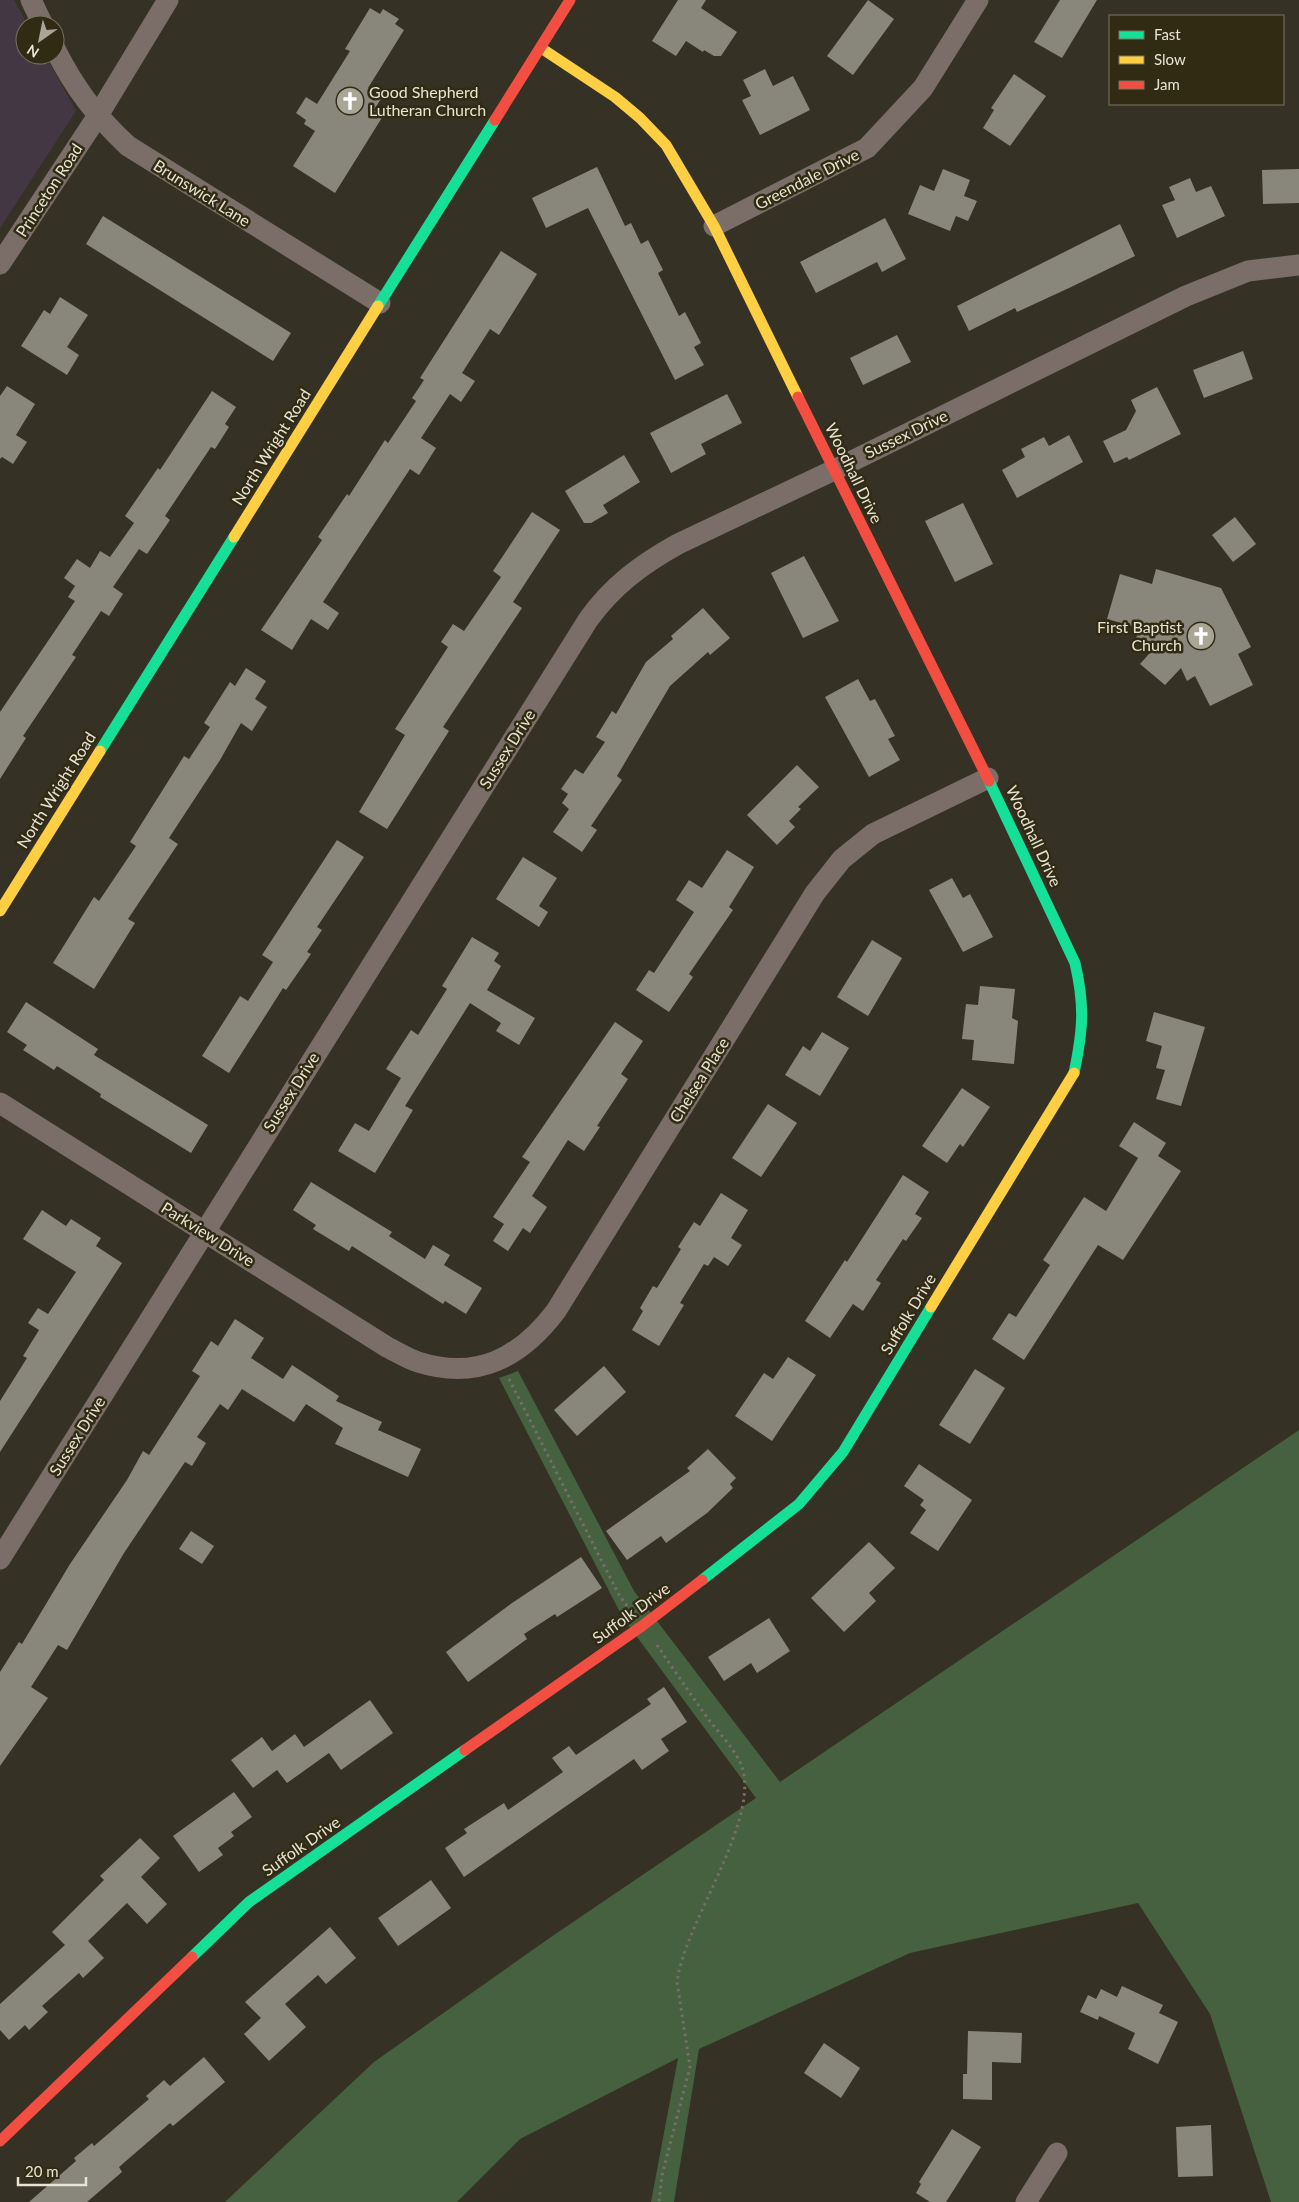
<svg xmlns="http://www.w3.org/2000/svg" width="1299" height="2202" viewBox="0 0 1299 2202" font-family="Lato,sans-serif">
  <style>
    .education { fill: #423742 }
    .green { fill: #45613f }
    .building { fill: #89867b }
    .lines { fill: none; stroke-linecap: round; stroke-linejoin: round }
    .path { stroke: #786e6a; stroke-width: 3; stroke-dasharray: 2.5 4; stroke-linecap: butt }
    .street { stroke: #7b6d68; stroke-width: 21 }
    .fast { stroke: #16e098; stroke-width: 11 }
    .slow { stroke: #ffcf43; stroke-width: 11 }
    .jam { stroke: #f24e42; stroke-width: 11 }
    .labels { text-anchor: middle; stroke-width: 5; stroke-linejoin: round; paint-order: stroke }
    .poi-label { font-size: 16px; fill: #e7e3d5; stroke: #322b14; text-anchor: start }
    .street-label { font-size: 16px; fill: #e7e3d5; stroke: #322b14 }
  </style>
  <rect width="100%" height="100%" fill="#353225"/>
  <path class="education" d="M0,0H14L28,25H25V55H45L76,111L0,228Z"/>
  <path class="green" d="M518,1371L634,1591L780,1782L1299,1430V2202H1271L1210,2014L1138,1903L910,1953L699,2049L674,2202H651L678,2058L520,2139L457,2202H225L374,2062L551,1937L756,1798L623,1618L499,1378Z"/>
  <g class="building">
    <path d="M678,0H706L701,8L737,32L721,56H714L704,50L703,52L686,41L676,56L652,41Z"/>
    <path d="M868,0L894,19L853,75L827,56Z"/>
    <path d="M1060,0H1097L1062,58L1034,42Z"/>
    <path d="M370,8L380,14L383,9L399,19L395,24L404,30L368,88L382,97L374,110L383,116L335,193L293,166L315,131L304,124L306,120L296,113L306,97L317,104L350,51L345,49Z"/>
    <path d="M765,69L773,86L793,76L810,110L760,135L742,100L751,96L743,80Z"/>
    <path d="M1014,74L1046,96L1010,146L983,128L994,110L991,108Z"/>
    <path d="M597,167L625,226L631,223L641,244L648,240L663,270L658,273L679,316L685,312L701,343L694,347L704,365L675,380L588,208L546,228L532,198Z"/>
    <path d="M943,169L970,180L964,196L977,201L968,221L956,216L950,231L908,214L920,185L934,191Z"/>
    <path d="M1299,169V203L1263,204L1262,170Z"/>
    <path d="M1190,178L1196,192L1211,186L1225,216L1177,238L1162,205L1175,200L1169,187Z"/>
    <path d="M103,216L291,333L273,361L86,244Z"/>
    <path d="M885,218L906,259L882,272L877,262L816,293L800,262Z"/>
    <path d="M1120,224L1135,256L1069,288L1017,312L1015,308L969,331L957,306Z"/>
    <path d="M501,251L537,274L499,335L490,329L462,373L475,381L461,402L450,394L421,438L436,448L419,475L410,469L323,602L339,613L328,630L311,619L292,650L261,630L322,540L318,537L347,494L349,496L385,440L388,443L416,401L412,398L424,380L420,378Z"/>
    <path d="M60,297L88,315L67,347L79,355L67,375L21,346L44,310L50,314Z"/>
    <path d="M897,335L911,362L863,385L850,358Z"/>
    <path d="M1243,351L1253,379L1204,398L1193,370Z"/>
    <path d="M7,386L35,404L16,435L27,442L13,464L2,457L0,459V396Z"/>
    <path d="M1157,387L1181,434L1129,460L1127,457L1114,463L1103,441L1126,430L1136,411L1131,400Z"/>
    <path d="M212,391L236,407L225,424L229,427L215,449L211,447L165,516L170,520L147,554L139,549L113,587L123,594L109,616L101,611L72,655L76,657L23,736L26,738L0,779V712L75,601L68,597L75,586L64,578L77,559L90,568L100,551L110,557L134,523L125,516L158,468L160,470Z"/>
    <path d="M727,394L742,423L701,444L706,454L671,473L650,433Z"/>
    <path d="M1069,435L1083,462L1017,498L1002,470L1025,457L1021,449L1044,437L1049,446Z"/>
    <path d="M624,455L640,482L603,505L608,513L591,523H584L565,491Z"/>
    <path d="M963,503L993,564L955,582L925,521Z"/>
    <path d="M532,512L560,530L513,602L522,608L443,727L449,731L387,829L359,812L405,735L395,729L448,647L441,642L453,624L464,631L501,577L493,571Z"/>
    <path d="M1235,517L1256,544L1233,562L1212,535Z"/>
    <path d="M804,556L839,621L803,638L771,573Z"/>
    <path d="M1156,569L1221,588L1251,647L1238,654L1253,685L1210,706L1195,676L1187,681L1181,668L1165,685L1140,664L1157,645L1136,639L1139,628L1107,619L1120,574L1152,584Z"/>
    <path d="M703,608L730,638L710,655L708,652L670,686L617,776L622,780L591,826L597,830L582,852L553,832L569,809L562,803L568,794L561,789L575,769L583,774L605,742L596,737L612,711L616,714L646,662L673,639L671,636Z"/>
    <path d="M246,668L266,681L255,699L267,707L252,731L241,723L220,760L169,838L178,844L128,919L135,923L94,989L53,963L94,897L99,901L136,846L130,842L184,756L189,759L210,727L204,723L230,682L235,686Z"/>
    <path d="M858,679L870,701L875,699L895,736L888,739L900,760L869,777L825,697Z"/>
    <path d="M797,765L819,787L798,807L801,809L789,821L795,827L777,845L747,815Z"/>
    <path d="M337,840L364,857L317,927L322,930L307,952L311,954L286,990L283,988L229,1073L202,1056L240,996L248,1001L273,962L262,955Z"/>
    <path d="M727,850L754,867L729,907L733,910L689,974L693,977L669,1012L636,990L649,970L654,973L694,912L676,900L689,880L702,888Z"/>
    <path d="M523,857L557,878L539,906L548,912L539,927L496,899Z"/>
    <path d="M952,878L963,898L970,894L993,937L963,952L929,890Z"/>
    <path d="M472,937L499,953L494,961L501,966L487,990L535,1018L519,1045L496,1031L501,1023L470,1003L405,1106L413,1110L375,1173L338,1151L355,1123L369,1131L401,1078L386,1069L411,1030L418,1035L447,989L442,986Z"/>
    <path d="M872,940L902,958L868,1016L837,997Z"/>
    <path d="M980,986L1015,989L1012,1018L1018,1021L1014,1064L972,1060L974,1040L962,1039L966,1004L978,1005Z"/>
    <path d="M26,1002L98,1049L94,1055L208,1125L191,1153L100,1097L101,1094L57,1066L54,1070L23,1050L27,1045L7,1032Z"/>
    <path d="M1154,1012L1205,1027L1181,1106L1156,1099L1165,1070L1156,1068L1162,1046L1146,1041Z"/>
    <path d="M615,1022L643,1041L621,1074L628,1079L597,1126L600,1127L584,1151L568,1140L532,1196L547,1207L530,1233L523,1228L508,1251L493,1241L504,1224L493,1217L530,1162L522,1157Z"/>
    <path d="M822,1032L849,1048L820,1096L785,1075L803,1046L810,1051Z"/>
    <path d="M962,1088L990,1107L963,1147L960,1144L947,1163L922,1146Z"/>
    <path d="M768,1104L797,1123L761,1177L732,1158Z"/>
    <path d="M1134,1122L1166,1143L1158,1156L1181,1171L1123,1260L1098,1245L1024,1360L992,1339L1009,1313L1016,1317L1050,1265L1043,1260L1084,1197L1106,1211L1138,1158L1119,1146Z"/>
    <path d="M903,1175L929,1192L915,1214L922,1218L906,1241L903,1239L876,1280L881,1283L863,1311L853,1304L830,1338L805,1321L845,1260L847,1262Z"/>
    <path d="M311,1182L392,1232L389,1236L425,1259L433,1245L450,1255L444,1265L482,1288L466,1314L445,1301L443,1304L352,1246L349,1251L313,1229L316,1225L293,1210Z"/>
    <path d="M721,1193L748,1210L731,1238L742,1245L728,1266L714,1257L708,1266L704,1264L680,1303L684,1305L659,1346L632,1330L643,1311L640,1308L653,1286L657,1288L681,1249L678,1247L694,1222L700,1226Z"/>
    <path d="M42,1210L66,1226L71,1219L101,1238L96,1246L122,1263L0,1452V1401L27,1358L23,1356L39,1330L28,1323L38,1308L48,1314L76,1272L23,1239Z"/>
    <path d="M235,1319L264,1338L251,1358L283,1379L292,1365L339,1396L336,1401L382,1422L378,1430L421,1449L408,1477L335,1444L343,1428L306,1404L294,1422L242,1389L228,1410L220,1404L197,1437L206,1443L192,1466L185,1462L124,1553L67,1650L58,1645L31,1687L48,1698L0,1766V1672L19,1642L22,1644L70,1564L127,1480L143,1451L149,1455L200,1376L192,1371L211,1341L218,1346Z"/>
    <path d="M788,1357L816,1375L772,1441L735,1416L764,1373L773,1379Z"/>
    <path d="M604,1366L626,1392L577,1436L554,1410Z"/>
    <path d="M975,1369L1005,1388L970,1444L939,1425Z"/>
    <path d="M708,1449L736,1478L730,1484L733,1488L707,1513L666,1543L661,1536L627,1560L606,1531L690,1471L687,1468Z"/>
    <path d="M919,1464L972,1500L938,1551L910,1533L926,1510L920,1505L924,1500L904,1486Z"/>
    <path d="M191,1531L214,1546L202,1564L179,1549Z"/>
    <path d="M869,1542L895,1568L869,1593L876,1601L844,1632L811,1598Z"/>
    <path d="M581,1557L602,1588L557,1617L555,1614L524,1634L527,1639L468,1682L446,1652L512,1603Z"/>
    <path d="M769,1618L790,1651L757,1673L751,1663L724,1681L708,1657Z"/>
    <path d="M664,1687L687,1722L661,1739L669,1751L642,1770L634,1759L464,1877L445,1848L467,1833L464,1829L504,1803L508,1810L563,1772L552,1758L569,1746L576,1755L651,1704L647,1699Z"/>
    <path d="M370,1700L393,1733L341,1770L329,1753L287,1783L277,1770L253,1788L231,1760L262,1737L272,1751L295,1734L304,1747Z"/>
    <path d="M234,1792L252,1817L231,1832L234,1836L218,1848L223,1855L199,1872L173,1836Z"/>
    <path d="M140,1838L160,1858L141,1877L167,1904L147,1924L127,1903L88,1941L104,1958L83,1978L79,1973L42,2006L48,2012L29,2030L25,2025L9,2040L0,2030V2004L65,1945L52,1932L104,1880L100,1876Z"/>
    <path d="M431,1880L451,1908L398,1946L378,1918Z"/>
    <path d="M330,1927L356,1958L326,1984L318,1975L285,2004L306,2027L269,2061L244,2034L261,2018L245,2002Z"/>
    <path d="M1122,1986L1163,2005L1159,2013L1178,2022L1158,2064L1128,2049L1135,2033L1099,2016L1098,2020L1080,2012L1088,1995L1096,1999L1101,1989L1117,1997Z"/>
    <path d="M968,2031L1022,2033L1021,2063L992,2062V2100L963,2099V2074H967Z"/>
    <path d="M824,2043L860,2068L841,2098L804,2073Z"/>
    <path d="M204,2057L225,2082L173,2126L170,2123L119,2167L122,2172L87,2202H29L76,2161L74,2158L92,2143L94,2146L149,2099L146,2096L164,2080L170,2086Z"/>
    <path d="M1211,2125L1213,2176L1178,2177L1176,2127Z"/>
    <path d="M952,2129L981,2147L946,2202H930L916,2193L921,2184L919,2182Z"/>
  </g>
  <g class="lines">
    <g class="path">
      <path d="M509,1379L619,1595L627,1606"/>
      <path d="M657,1645C674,1670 691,1695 709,1720C719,1733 731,1745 739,1760C767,1812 684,1922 677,1982L690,2067L662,2175L659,2202"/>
    </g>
    <g class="street">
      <path d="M31,0L43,25"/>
      <path d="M55,49C75,89 96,116 128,146L380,303"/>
      <path d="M714,226L867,148L923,88L978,0"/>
      <path d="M0,264L97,117L168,0"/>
      <path d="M0,1103L387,1347C397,1352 408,1359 418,1362C478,1381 521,1357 556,1311L815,893L842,859L873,834L988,778"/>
      <path d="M0,1559L588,620C612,586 642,564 678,544L834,470L1186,296L1248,271L1299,265"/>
      <path d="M1026,2202L1057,2153"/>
    </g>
    <g class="fast">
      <path d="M378,306L495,120"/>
      <path d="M100,751L234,537"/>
      <path d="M989,781L1075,963C1085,1006 1083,1030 1074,1073"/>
      <path d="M702,1580L799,1504L843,1452L931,1307"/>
      <path d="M192,1957L249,1902L465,1750"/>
    </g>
    <g class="slow">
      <path d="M541,48L615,97L640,118L666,145L714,226L798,397"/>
      <path d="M234,537L378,306"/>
      <path d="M0,911L100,751"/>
      <path d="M931,1307L1074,1073"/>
    </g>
    <g class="jam">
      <path d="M495,120L570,0"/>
      <path d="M798,397L989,781"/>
      <path d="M465,1750L642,1626L702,1580"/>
      <path d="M0,2141L192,1957"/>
    </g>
  </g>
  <defs>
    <symbol id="church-disc" viewBox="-11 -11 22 22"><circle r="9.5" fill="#a9a597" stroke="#322b14"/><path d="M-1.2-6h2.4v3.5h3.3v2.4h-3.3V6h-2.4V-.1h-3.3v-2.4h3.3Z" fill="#fff"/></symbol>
  </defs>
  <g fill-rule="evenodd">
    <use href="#church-disc" x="334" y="85" width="32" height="32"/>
    <use href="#church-disc" x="1185" y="620" width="32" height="32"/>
  </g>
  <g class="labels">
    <g class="poi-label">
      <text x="369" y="98">Good Shepherd<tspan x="369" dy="18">Lutheran Church</tspan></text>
      <text x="1182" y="633" text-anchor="end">First Baptist<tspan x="1182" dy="18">Church</tspan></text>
    </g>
    <g class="street-label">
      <text transform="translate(807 179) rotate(-27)" y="6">Greendale Drive</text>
      <text transform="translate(49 190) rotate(-57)" y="6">Princeton Road</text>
      <text transform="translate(202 193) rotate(32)" y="6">Brunswick Lane</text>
      <text transform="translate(906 434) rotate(-26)" y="6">Sussex Drive</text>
      <text transform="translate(271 447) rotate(-58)" y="6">North Wright Road</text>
      <text transform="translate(854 473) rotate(64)" y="6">Woodhall Drive</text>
      <text transform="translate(507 749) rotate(-58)" y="6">Sussex Drive</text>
      <text transform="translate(56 790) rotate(-58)" y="6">North Wright Road</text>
      <text transform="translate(1034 836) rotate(65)" y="6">Woodhall Drive</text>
      <text transform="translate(699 1080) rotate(-58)" y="6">Chelsea Place</text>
      <text transform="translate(291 1092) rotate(-58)" y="6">Sussex Drive</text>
      <text transform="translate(208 1234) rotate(32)" y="6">Parkview Drive</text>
      <text transform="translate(908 1314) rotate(-59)" y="6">Suffolk Drive</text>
      <text transform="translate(77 1436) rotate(-58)" y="6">Sussex Drive</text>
      <text transform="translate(631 1613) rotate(-36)" y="6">Suffolk Drive</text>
      <text transform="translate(301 1846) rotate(-35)" y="6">Suffolk Drive</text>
    </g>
  </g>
  <rect x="1109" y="15" width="175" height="90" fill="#322b14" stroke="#7a7561"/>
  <rect x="1119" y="31" width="25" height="8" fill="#16e098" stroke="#7a7561"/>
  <text x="1154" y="40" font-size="15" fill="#e7e3d5">Fast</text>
  <rect x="1119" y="56" width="25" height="8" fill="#ffcf43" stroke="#7a7561"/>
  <text x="1154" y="65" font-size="15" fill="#e7e3d5">Slow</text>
  <rect x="1119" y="81" width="25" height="8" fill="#f24e42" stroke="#7a7561"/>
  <text x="1154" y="90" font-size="15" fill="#e7e3d5">Jam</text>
  <g transform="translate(40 40) rotate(213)"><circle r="24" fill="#322b14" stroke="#7a7561"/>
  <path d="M0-4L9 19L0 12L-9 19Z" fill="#a9a597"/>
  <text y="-8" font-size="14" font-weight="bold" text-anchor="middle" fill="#e7e3d5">N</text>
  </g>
  <path d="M18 2177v8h68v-8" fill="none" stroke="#e7e3d5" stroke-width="2.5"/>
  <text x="25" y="2177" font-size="15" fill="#e7e3d5" stroke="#322b14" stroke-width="4" paint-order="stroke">20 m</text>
</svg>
